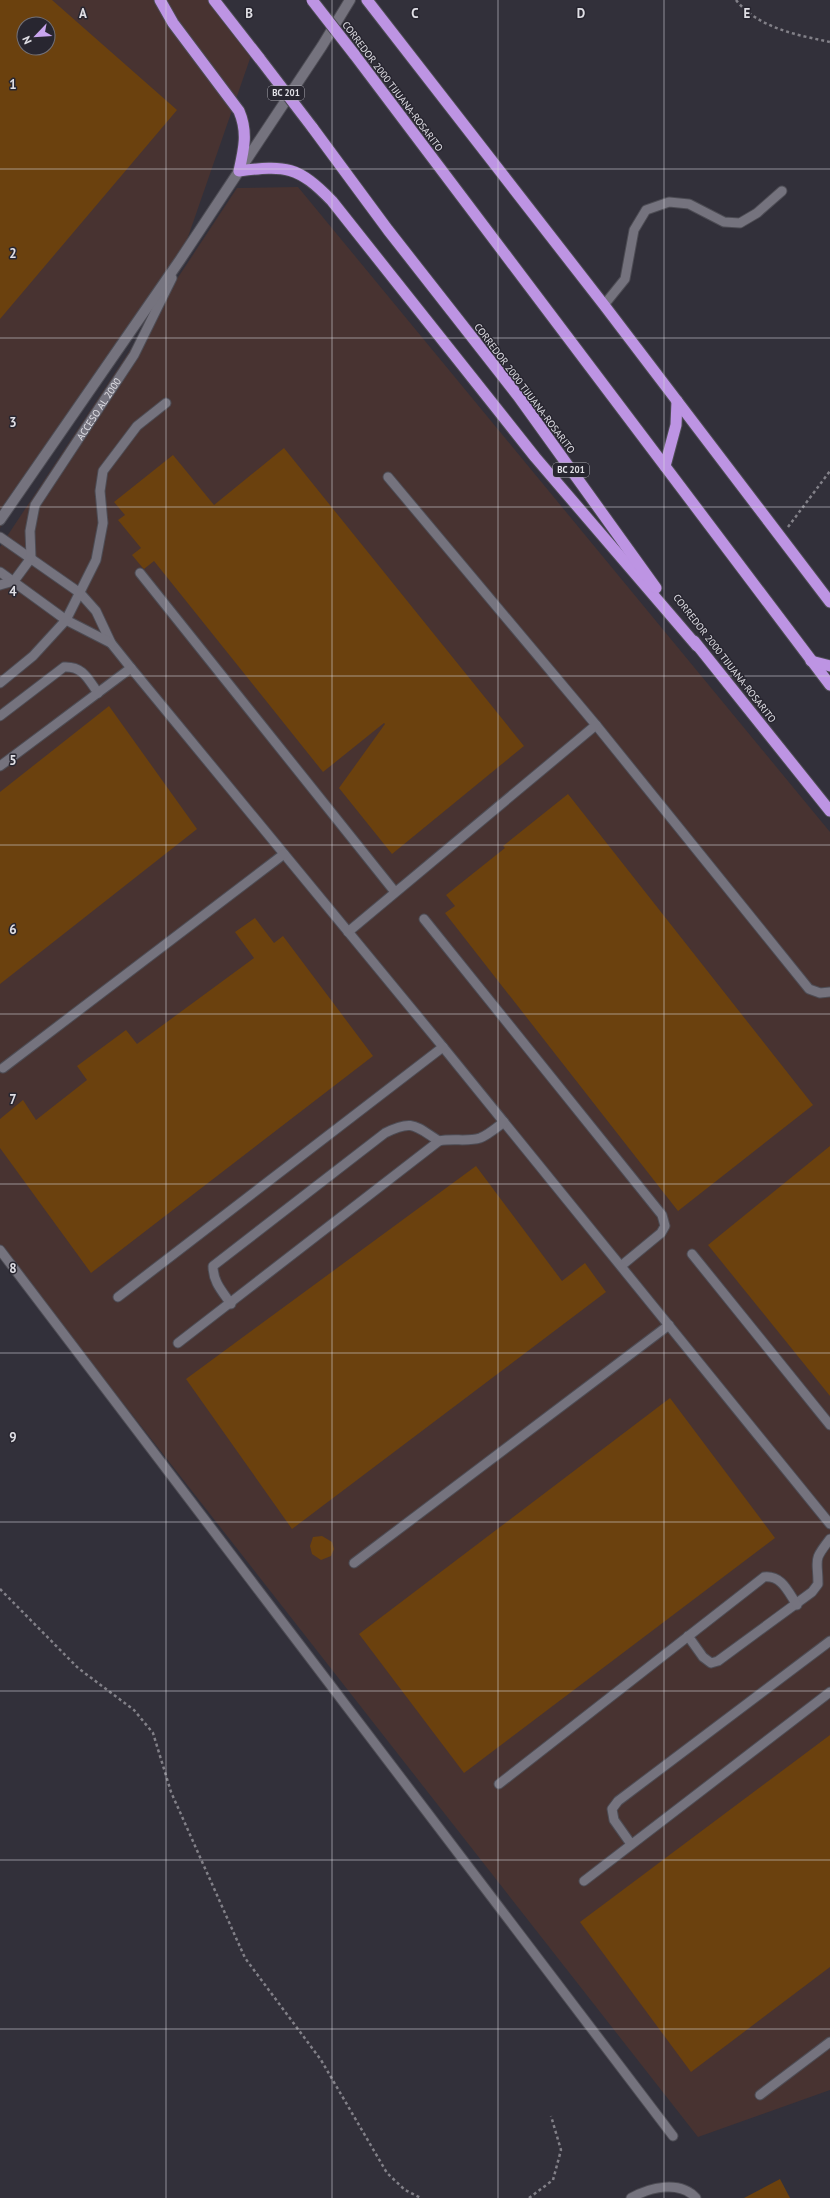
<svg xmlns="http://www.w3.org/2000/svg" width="830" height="2198" viewBox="0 0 830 2198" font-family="'PT Sans',sans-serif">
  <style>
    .industrial { fill: #483331; fill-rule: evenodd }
    .building { fill: #6b410e; fill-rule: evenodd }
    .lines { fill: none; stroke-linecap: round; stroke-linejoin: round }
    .service-casing { stroke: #4d4c54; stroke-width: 11 }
    .tertiary-casing { stroke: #4d4c54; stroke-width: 12 }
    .trunk-casing { stroke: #4d4c54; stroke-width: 13 }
    .path { stroke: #828088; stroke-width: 2.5; stroke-dasharray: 3 3; stroke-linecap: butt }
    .service { stroke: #75737e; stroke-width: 9 }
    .tertiary { stroke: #75737e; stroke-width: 10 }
    .trunk { stroke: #bd94e3; stroke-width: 11 }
    .trunk-bridge-casing { stroke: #4d4c54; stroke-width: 13; stroke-linecap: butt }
    .trunk-bridge { stroke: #bd94e3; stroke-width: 11 }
    .grid { fill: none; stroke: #e0dfe5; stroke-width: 1; stroke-opacity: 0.55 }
    .labels { text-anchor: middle; stroke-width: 3; stroke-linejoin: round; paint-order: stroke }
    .shield { fill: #282630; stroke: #a9a8af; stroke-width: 1 }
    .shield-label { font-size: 9px; font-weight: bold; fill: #e0dfe5 }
    .street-label { font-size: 10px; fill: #e0dfe5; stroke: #282630 }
    .grid-label { font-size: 13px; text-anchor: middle; font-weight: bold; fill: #e0dfe5; stroke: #282630; stroke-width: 3; stroke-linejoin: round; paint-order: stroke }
  </style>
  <rect width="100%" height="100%" fill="#32303a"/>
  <g class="industrial">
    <path d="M0,0H214L253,50L180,260L0,528ZM24,24H48V48H24Z"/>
    <path d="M298,187L830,832V2090L698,2137L0,1246V547L237,188Z"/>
  </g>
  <g class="building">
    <path d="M0,0H52L177,110L0,319ZM24,24H48V48H24Z"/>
    <path d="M284,448L524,746L392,854L339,788L385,724L384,723L323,772L154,561L144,569L142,567L132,555L141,548L118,520L125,515L114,502L173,455L214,505Z"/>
    <path d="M109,706L197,829L0,984V792Z"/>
    <path d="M568,794L813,1105L678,1211L445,913L455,906L446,895L505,848L503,846Z"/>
    <path d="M255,918L274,943L283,936L373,1056L91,1273L0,1148V1119L23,1100L36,1120L87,1080L77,1066L126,1030L137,1044L254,958L235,932Z"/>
    <path d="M830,1146V1396L708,1245Z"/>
    <path d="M476,1166L562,1281L585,1263L606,1292L292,1529L186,1379Z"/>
    <path d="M670,1398L775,1538L464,1773L359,1634Z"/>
    <path d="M322,1536L332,1542L334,1549L331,1556L321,1560L312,1554L310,1546L313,1537Z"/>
    <path d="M830,1735V1967L691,2072L580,1922Z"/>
    <path d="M780,2179L790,2198H744Z"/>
  </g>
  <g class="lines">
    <defs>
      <g id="service">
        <path d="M604,305L625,279L634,230L646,210L669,202L689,204L724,222L740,223L757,213L782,191"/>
        <path d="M388,477L596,725L809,989L820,993L830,992"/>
        <path d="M0,537L80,593L96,611L111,643L131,668L443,1047L830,1524"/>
        <path d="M0,572L66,620L111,643"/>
        <path d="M140,573L395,892"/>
        <path id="s1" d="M0,585L14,581L31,558L30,531L35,505L134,355L172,278"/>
        <path d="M0,683L33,656L66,620L96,560L103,523L100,491L103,471L137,426L166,403"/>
        <path d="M0,716L64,667C83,666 88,679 98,693"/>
        <path d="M0,766L131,668"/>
        <path d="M424,919L662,1215L665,1226L661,1233L621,1266"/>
        <path d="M348,932L596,725"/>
        <path d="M3,1068L284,854"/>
        <path d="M0,1250L673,2136"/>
        <path d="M692,1254L830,1425"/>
        <path d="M118,1297L443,1047"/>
        <path d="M231,1304C222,1291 213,1282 213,1266L385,1133C413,1119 415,1126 439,1141"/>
        <path d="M178,1343L439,1141C453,1138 468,1142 480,1138C488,1135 497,1127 504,1122"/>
        <path d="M354,1563L669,1325"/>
        <path d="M688,1636L703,1657L711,1663L718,1661L812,1592L818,1584C818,1558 812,1562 830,1539"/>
        <path d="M499,1784L764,1577C782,1575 788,1592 797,1605"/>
        <path d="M631,1844L614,1820L612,1809L618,1801L830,1641"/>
        <path d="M584,1881L830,1692"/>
        <path d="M760,2095L830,2042"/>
        <path d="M631,2198C650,2187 680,2180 696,2198"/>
      </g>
      <path id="tertiary" d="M0,520L180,260L322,46L350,0"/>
      <g id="trunk">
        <path d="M160,0L173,23L239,111C248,132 244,149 239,171C286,165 298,166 332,201L535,457L697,646"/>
        <path d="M214,0L260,59"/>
        <path d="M367,0L604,305L830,602"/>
        <path d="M354,54L830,685"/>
        <path d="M312,127L388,230L518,396L656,588"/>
        <path d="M665,466L676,425L677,401"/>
        <path d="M694,641L830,811"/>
        <path d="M811,661L830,666"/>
      </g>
    </defs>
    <use href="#service" class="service-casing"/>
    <use href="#tertiary" class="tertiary-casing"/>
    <use href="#trunk" class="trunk-casing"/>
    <g class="path">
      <path d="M736,0C758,28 797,35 830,42"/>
      <path d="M788,527L830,471"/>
      <path d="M0,1589L78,1668L134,1710L153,1733L171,1792L245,1958L321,2060L387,2173L405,2190L421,2198"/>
      <path d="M529,2198L553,2180L561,2150L551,2116"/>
    </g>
    <use href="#service" class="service"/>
    <use href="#tertiary" class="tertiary"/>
    <use href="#trunk" class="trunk"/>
    <defs>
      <g id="trunk-bridge">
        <path d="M312,0L354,54"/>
        <path d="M260,59L312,127"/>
      </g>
    </defs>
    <use href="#trunk-bridge" class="trunk-bridge-casing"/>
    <use href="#trunk-bridge" class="trunk-bridge"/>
  </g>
  <path class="grid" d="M166,0V2198M332,0V2198M498,0V2198M664,0V2198M0,169H830M0,338H830M0,507H830M0,676H830M0,845H830M0,1014H830M0,1184H830M0,1353H830M0,1522H830M0,1691H830M0,1860H830M0,2029H830"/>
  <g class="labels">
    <g class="shield">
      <rect x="268" y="86" width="36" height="14" rx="3"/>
      <rect x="553" y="463" width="36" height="14" rx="3"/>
    </g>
    <g class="shield-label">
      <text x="286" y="96">BC 201</text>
      <text x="571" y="473">BC 201</text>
    </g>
    <g class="street-label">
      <text transform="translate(393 86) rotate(53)" y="4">CORREDOR 2000 TIJUANA-ROSARITO</text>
      <text transform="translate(525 388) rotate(53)" y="4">CORREDOR 2000 TIJUANA-ROSARITO</text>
      <text dy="4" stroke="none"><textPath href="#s1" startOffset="212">ACCESO AL 2000</textPath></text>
      <text transform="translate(725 658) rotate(52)" y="4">CORREDOR 2000 TIJUANA-ROSARITO</text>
    </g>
  </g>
  <g class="grid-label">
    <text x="83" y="18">A</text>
    <text x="249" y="18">B</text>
    <text x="415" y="18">C</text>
    <text x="581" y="18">D</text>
    <text x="747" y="18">E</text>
    <text x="13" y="89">1</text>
    <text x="13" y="258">2</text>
    <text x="13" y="427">3</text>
    <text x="13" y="596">4</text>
    <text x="13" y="765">5</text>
    <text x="13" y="934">6</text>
    <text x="13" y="1104">7</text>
    <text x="13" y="1273">8</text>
    <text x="13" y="1442">9</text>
  </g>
  <g transform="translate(36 36) rotate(245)"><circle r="19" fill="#282630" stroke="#727078"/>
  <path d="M0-3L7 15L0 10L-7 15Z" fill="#c9a5ee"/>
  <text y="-6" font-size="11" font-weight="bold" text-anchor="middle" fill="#e0dfe5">N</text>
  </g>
</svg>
